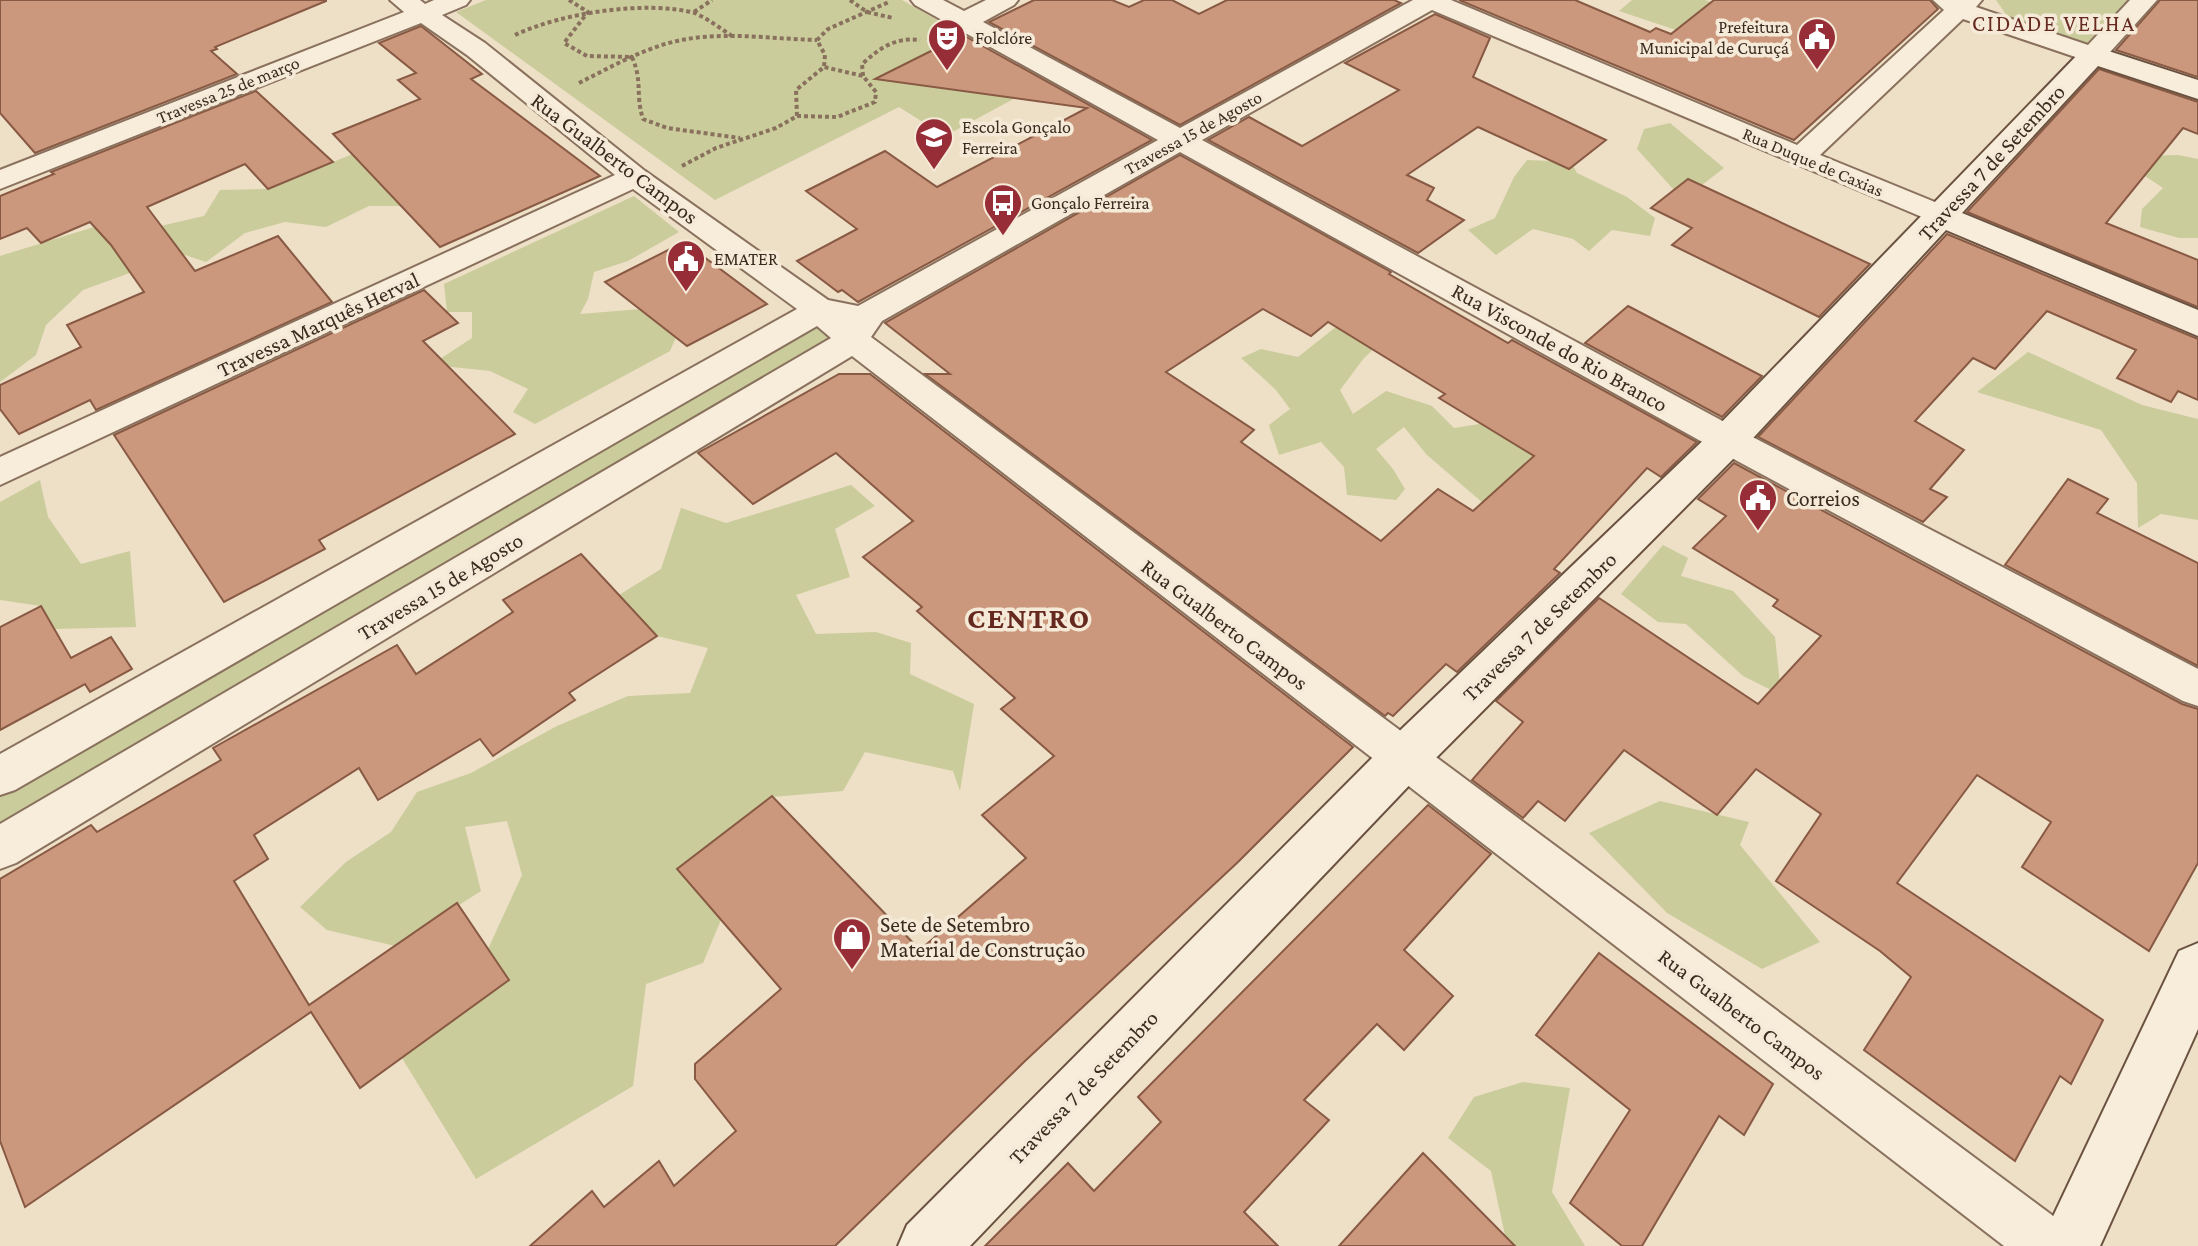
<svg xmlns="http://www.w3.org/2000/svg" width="2198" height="1246" viewBox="0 0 2198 1246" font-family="'Crimson Pro',serif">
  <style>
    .green { fill: #cacc9b }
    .building { fill: #cb987e; stroke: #885943; stroke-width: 2; fill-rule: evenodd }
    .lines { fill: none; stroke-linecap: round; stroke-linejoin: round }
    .street-casing { stroke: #89715d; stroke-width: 4 }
    .secondary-casing { stroke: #6b5240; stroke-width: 4 }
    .path { stroke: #89715d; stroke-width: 4; stroke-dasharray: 4 3; stroke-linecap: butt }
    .street { fill: #f8eddb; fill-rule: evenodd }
    .secondary { fill: #f8eddb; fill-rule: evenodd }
    .labels { text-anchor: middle; stroke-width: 7; stroke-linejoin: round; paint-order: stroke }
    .far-poi-label { font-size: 18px; fill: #3a2a20; stroke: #f5ead7; text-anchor: start }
    .far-street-label { font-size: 18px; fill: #3a2a20; stroke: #f5ead7 }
    .far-quarter-label { font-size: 22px; letter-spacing: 2px; fill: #662920; stroke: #f5ead7 }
    .street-label { font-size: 22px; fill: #3a2a20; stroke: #f5ead7 }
    .poi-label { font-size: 22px; fill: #3a2a20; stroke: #f5ead7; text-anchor: start }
    .district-label { font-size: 30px; font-weight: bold; letter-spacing: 2px; fill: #662920; stroke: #f5ead7 }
  </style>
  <rect width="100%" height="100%" fill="#eedfc7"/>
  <g class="green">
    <path d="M486,0H902L1045,82L945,136L899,107L715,200L456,12Z"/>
    <path d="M1632,0H1705L1791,31L1702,26L1676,30L1619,11Z"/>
    <path d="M1996,0H2134L2090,47L2010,20Z"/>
    <path d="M1670,123L1724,168L1702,185L1689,179L1674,190L1637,149L1644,129Z"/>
    <path d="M367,148L449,186L401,206H369L326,227L285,222L245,233L206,262L182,254L83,290L46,325L36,355L0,382V256L107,223L134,232L204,216L220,190L268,189Z"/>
    <path d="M2178,155L2198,159V238H2179L2140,227L2142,209L2163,188L2136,170L2134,156Z"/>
    <path d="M1527,160L1571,162L1577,173L1627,197L1655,218L1650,236L1612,230L1589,251L1573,239L1533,229L1496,255L1468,230L1495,218L1514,177Z"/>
    <path d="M634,196L679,232L628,261L594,272L588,299L580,314L641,309L676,337L670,351L535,424L513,412L528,389L490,371L443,366L437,361L472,338V312H447L444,284Z"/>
    <path d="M820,310L853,340L0,848V776Z"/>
    <path d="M1416,310L1364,358L1340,390L1353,414L1386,391L1432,406L1454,428L1486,423L1598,461L1483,503L1427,455L1404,427L1376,449L1393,469L1405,489L1396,500L1347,495L1344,467L1321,442L1279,455L1269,425L1290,409L1276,390L1241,358L1261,349L1298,357L1351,315Z"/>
    <path d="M2028,352L2142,405L2198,419V520L2161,514L2138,528L2137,483L2101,430L1977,392Z"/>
    <path d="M40,480L48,517L81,564L130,551L136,627L54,629L41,606L0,600V502Z"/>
    <path d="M851,485L875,506L835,529L850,577L796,595L816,634L876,632L911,643L910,674L974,704L960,791L953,771L865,752L843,791L772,797L703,963L646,984L633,1086L476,1179L402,1058L509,980L488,949L522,875L507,821L465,827L481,891L395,946L327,930L300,907L346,862L391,832L417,792L471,773L557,726L628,696L690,693L708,648L657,636L619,595L661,569L681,508L726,523Z"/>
    <path d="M1663,545L1688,558L1681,576L1733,591L1775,637L1781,695L1743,676L1686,624L1658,622L1621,594Z"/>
    <path d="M1660,801L1749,822L1740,845L1820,942L1762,969L1667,913L1589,833Z"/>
    <path d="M1523,1082L1570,1088L1552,1192L1585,1246H1496L1505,1235L1491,1171L1448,1138L1474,1097Z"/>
  </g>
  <g class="building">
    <path d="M0,0H326V1L215,47L217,49L211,51L237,74L35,153L0,113Z"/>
    <path d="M1034,0H1112L1129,7L1144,0H1172L1199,14L1227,0H1394L1401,3L1180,125L989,22Z"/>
    <path d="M1459,0H1575L1650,32L1656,28L1671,34L1714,0H1930L1938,9L1794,140Z"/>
    <path d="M2160,0H2198V77L2116,50Z"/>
    <path d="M1435,14L1490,38L1473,77L1606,140L1569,169L1478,127L1407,175L1434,188L1427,200L1464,220L1418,253L1208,140L1249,117L1302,146L1399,90L1345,63Z"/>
    <path d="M421,26L482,74L471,79L600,176L440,247L333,134L420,99L398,80L416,73L379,43Z"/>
    <path d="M963,35L1152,140L858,302L842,290L838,292L797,261L857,229L806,191L885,151L937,187L1087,108L875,79Z"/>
    <path d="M2099,69L2198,102V134L2183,128L2106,223L2198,260V307L1967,212Z"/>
    <path d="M256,91L333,162L268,189L245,164L147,207L195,271L278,236L332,302L96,410L90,400L19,434L0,409V385L81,347L67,325L144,292L111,245L90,222L41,243L27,228L0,239V196L54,174L51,172Z"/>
    <path d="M1180,155L1391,272L1389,274L1508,343L1512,340L1697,442L1661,477L1647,468L1554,569L1560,573L1457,672L1446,664L1393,716L1388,713L1385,716L925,374H950L885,323ZM1263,309L1311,336L1328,322L1445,394L1439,398L1534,456L1473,511L1438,489L1381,541L1241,442L1254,430L1166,372Z"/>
    <path d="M1688,179L1870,264L1819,317L1672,245L1692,228L1651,208Z"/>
    <path d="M1947,234L2198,339V400L2178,391L2171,402L2117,378L2136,350L2047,311L1995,369L1973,358L1915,421L1964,450L1930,489L1947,497L1923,522L1758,437Z"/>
    <path d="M684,242L767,304L687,346L605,282Z"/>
    <path d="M424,290L458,323L423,341L515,434L319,540L325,549L224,602L114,435Z"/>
    <path d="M1628,306L1762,376L1722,417L1585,343Z"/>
    <path d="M839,374H870L1353,747L1238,862L1025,1061L835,1246H530L592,1191L604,1207L659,1161L674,1186L736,1131L695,1079V1064L781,989L677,869L772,796L920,950L1026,858L982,815L1054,756L1001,709L1015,698L917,611L922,607L863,557L913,521L836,453L753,504L698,453Z"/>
    <path d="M1734,463L2182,704L2198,709V863L2149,951L2022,867L2051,822L1977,775L1897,883L2103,1020L2071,1084L2060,1076L2015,1161L1864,1050L1911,977L1880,951L1776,881L1821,814L1756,769L1717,815L1624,750L1565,821L1538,801L1523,818L1472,780L1523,722L1496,701L1599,598L1758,704L1821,636L1773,606L1778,600L1693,548L1726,516L1698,499Z"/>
    <path d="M2068,479L2108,499L2097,513L2198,563V666L2005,565Z"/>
    <path d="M581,554L657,636L569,693L575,700L493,756L480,739L378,800L359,768L254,835L268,859L234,881L309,1005L457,903L509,980L360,1088L311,1012L25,1207L0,1141V879L91,825L97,832L221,760L213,748L397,645L416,674L513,612L503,600Z"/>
    <path d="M41,606L71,658L111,637L132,669L90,692L85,684L0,730V627Z"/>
    <path d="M1428,805L1491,854L1404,950L1453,996L1404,1050L1377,1024L1304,1100L1329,1120L1244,1212L1278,1246H985L1068,1163L1094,1191L1161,1122L1138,1097Z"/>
    <path d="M1599,953L1773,1084L1744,1135L1719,1116L1642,1246H1622L1570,1203L1630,1110L1536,1035Z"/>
    <path d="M1423,1153L1515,1246H1339Z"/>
  </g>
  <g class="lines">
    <defs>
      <path id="street" d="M390,0H420L425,4L434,0H470L466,5L442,15L485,43L645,171L828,300L858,306L1158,140L915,5L911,0H943L964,11L986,0H1018L1014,5L983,22L1180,128L1413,0H1451L1797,145L1944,10L1933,0H1982L1976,7L2088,45L2130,0H2157L2102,61L2093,63L1963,19L1820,155L1952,209L1956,216L1952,223L1941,225L1432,10L1202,140L1741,431L2198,669V706L2183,701L1715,449L1180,152L882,321L871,337L2068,1227L2076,1246H2004L852,356L16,863L0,869V824L831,338L817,326L15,790L0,795V754L797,309L633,189L0,485V457L615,175L467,55L421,23L0,189V170L404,12Z"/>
      <g id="secondary">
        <path d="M2093,46L2198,80V99L2098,66L1962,213L2198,310V336L1946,230L1742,450L1420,774L970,1246H898L907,1225L1386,744L1714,430L2083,49Z"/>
        <path d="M2198,943V1029L2100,1246H2039L2179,951Z"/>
      </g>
    </defs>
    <use href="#street" class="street-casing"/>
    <use href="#secondary" class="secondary-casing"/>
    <g class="path">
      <path d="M569,0L588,12L564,43L587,56L632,57C643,82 635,94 643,119L667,128L740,138"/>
      <path d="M850,0L867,12L893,18"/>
      <path d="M694,12L712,0"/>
      <path d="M515,35C561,13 646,0 695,13C708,19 720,28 732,36"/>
      <path d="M863,76L862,64C880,48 895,37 920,40"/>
      <path d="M579,83C613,66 649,45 687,39C730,32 774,39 817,40"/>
      <path d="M797,116L837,117L875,102L876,92L863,76L824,67"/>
      <path d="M682,166L716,148L776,128L797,116L796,90L824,67L825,55L817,40L828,29L889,2"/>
    </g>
    <use href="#street" class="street"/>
    <use href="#secondary" class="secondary"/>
  </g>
  <defs>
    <symbol id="civic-pin" viewBox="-11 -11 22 30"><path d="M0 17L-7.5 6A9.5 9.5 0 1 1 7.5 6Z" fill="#972e37" stroke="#f5ead7"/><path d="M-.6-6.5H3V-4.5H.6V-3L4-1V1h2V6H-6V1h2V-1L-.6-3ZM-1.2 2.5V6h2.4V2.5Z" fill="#fff"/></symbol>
    <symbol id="theatre-pin" viewBox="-11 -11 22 30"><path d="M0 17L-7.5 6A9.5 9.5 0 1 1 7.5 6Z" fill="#972e37" stroke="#f5ead7"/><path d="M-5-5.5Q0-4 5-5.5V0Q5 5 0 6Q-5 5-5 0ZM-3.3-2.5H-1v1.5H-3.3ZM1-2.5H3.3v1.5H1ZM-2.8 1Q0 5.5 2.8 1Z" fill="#fff"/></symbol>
    <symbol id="school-pin" viewBox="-11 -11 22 30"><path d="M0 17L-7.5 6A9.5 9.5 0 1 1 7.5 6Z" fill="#972e37" stroke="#f5ead7"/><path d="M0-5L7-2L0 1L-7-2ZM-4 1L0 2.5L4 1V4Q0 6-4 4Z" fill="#fff"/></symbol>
    <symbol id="bus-pin" viewBox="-11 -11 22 30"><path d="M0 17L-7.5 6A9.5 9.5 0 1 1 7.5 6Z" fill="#972e37" stroke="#f5ead7"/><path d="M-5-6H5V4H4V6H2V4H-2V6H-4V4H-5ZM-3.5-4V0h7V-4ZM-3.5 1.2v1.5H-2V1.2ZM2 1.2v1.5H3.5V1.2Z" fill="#fff"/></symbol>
    <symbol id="shop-pin" viewBox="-11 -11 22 30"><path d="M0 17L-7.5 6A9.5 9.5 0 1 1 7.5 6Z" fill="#972e37" stroke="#f5ead7"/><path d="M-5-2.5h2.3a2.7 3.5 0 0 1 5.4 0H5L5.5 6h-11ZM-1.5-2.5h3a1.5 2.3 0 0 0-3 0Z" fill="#fff"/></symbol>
  </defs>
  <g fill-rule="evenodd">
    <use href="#civic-pin" x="1795" y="15" width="44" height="60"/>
    <use href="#theatre-pin" x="925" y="16" width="44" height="60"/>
    <use href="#school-pin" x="912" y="115" width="44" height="60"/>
    <use href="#bus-pin" x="981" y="181" width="44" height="60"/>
    <use href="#civic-pin" x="664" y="237" width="44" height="60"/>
    <use href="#civic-pin" x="1736" y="476" width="44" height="60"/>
    <use href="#shop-pin" x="830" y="915" width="44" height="60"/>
  </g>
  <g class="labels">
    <g class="far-poi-label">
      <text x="1789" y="33" text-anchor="end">Prefeitura<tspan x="1789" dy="21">Municipal de Curuçá</tspan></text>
      <text x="975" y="44">Folclóre</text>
      <text x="962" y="133">Escola Gonçalo<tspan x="962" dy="21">Ferreira</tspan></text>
      <text x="1031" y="209">Gonçalo Ferreira</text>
      <text x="714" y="265">EMATER</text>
    </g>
    <g class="far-street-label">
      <text transform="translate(228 90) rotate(-22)" y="6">Travessa 25 de março</text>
      <text transform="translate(1193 133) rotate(-29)" y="6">Travessa 15 de Agosto</text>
      <text transform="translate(1813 162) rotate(23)" y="6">Rua Duque de Caxias</text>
    </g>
    <g class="far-quarter-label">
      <text x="2054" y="31">CIDADE VELHA</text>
    </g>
    <g class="street-label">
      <text transform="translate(615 158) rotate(37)" y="8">Rua Gualberto Campos</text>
      <text transform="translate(1991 162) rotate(-47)" y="8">Travessa 7 de Setembro</text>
      <text transform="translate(318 324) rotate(-25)" y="8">Travessa Marquês Herval</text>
      <text transform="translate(1560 347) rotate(29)" y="8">Rua Visconde do Rio Branco</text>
      <text transform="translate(440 586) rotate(-31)" y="8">Travessa 15 de Agosto</text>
      <text transform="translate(1225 624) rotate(37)" y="8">Rua Gualberto Campos</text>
      <text transform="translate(1539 626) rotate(-44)" y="8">Travessa 7 de Setembro</text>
      <text transform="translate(1742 1014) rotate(37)" y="8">Rua Gualberto Campos</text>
      <text transform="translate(1083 1087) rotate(-46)" y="8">Travessa 7 de Setembro</text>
    </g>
    <g class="poi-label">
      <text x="1786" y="506">Correios</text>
      <text x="880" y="932">Sete de Setembro<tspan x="880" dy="25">Material de Construção</tspan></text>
    </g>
    <g class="district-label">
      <text x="1029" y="628">CENTRO</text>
    </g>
  </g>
</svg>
